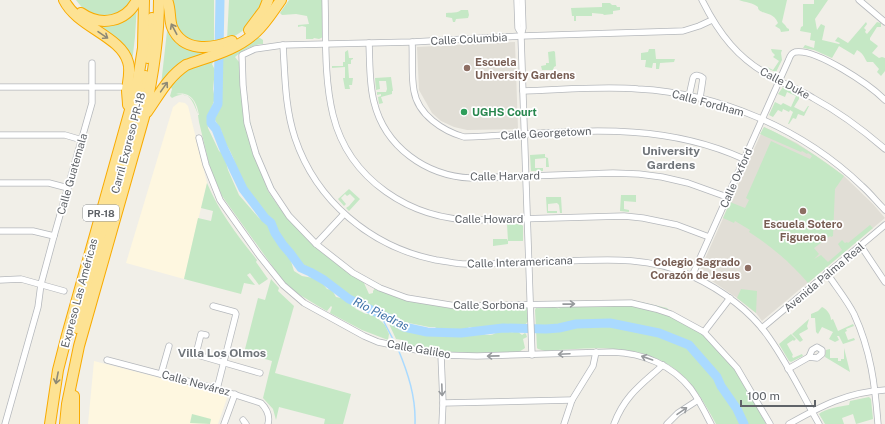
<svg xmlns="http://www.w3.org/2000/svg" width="885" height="424" viewBox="0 0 885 424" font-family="'Public Sans',sans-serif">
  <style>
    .commercial { fill: #fef7e0 }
    .education { fill: #e1ded6 }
    .green { fill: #c5e8c5 }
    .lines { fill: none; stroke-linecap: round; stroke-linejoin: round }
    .stream { stroke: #aadaff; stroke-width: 1.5 }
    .river { stroke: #aadaff; stroke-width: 9 }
    .minor-casing { stroke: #b5b8bc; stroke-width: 7 }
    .motorway-casing { stroke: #f9ab00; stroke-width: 12 }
    .minor { stroke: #fff; stroke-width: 5.5 }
    .motorway { stroke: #fde293; stroke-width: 10 }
    .oneway { stroke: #8e8975 }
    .oneway2 { stroke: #979a9d }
    .education-dot { fill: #8d6e63; stroke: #fff; stroke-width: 1.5 }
    .leisure-dot { fill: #2e9e5b; stroke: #fff; stroke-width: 1.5 }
    .labels { text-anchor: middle; stroke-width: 3.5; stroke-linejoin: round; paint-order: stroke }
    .shield { fill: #fff; stroke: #8f9295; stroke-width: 1 }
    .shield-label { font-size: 10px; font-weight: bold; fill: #5f6368 }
    .street-label { font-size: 11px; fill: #5f6368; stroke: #fff }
    .education-label { font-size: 11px; font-weight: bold; fill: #785e54; stroke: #fff; text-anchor: start }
    .leisure-label { font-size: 11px; font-weight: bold; fill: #27864d; stroke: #fff; text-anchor: start }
    .neighbourhood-label { font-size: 12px; font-weight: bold; fill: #70757a; stroke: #fff }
    .water-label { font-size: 12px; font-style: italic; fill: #4174aa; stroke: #fff }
  </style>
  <rect width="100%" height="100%" fill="#f1efe8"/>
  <g class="commercial">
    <path d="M179,102L185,103L188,106L207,183L184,279L126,263L173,107Z"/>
    <path d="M94,361L226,395L227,398L218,424H88Z"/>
  </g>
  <g class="education">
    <path d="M515,42L518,129L467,130L454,127L441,121L432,113L419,90L417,47Z"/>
    <path d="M764,127L797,143L828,164L844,176L873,204L885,218L762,321L756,313L737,298L712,281L701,275L699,272Z"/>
  </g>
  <g class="green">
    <path d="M76,0H133L127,9L114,17L93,15L84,10Z"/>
    <path d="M171,0H214V43H192L177,31Z"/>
    <path d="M229,0H265C252,21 250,29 227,40Z"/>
    <path d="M289,0H324L322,5L324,11L323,37L319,39L314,38L313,39H306V27L302,26L298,27V25L309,24L307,16L296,14L282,15L280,13Z"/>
    <path d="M739,0H787L782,22L785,25L787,28L789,29V31L781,32L780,29L775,26L778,23C773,12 765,15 759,10C758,9 758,8 758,7C754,3 744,2 739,0Z"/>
    <path d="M814,0H828L815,19L817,30L821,24L825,26L822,40L839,44L840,43L835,41L838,37L848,43L866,22L867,24L864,28L866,30L865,32L867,34L877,22L881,23V27H877L870,38V40L878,46L872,53L879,58L882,57L885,58V71L881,76L877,72L879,69L873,62H867C864,57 863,53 857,50L854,55L839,46L832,58L814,50L803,48L805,45L814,48L815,41L810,40L811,33L800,31L801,27L803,26V4H814Z"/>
    <path d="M602,3H610L612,5H616L617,7H620V10L613,11V14L604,15L603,14L592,13V16H576V21H574V16H572L571,8L602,7Z"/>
    <path d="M137,6L135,37L131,71L130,57L94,22Z"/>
    <path d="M461,10H468L469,15L468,18L456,19L455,22H453L452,18L446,17V13C451,12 457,14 461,10Z"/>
    <path d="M168,22L173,32L212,50L161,85Z"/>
    <path d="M257,36L263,40V44C253,44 242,51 235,57L239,62L241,89L255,140L253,150L268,191L279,207L285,208V213L364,283L369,294L373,293V291L376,287L427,302L528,307L529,320L525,325C517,328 510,325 502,325C492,326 480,331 470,327L463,330L454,329L442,331H439L435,327H429L404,322L394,314C387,315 382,313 376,314L353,303L348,295L324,277L318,275L312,269L304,265L296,260L292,253L284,245L282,237L273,222L270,223L267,219V215L265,212C258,201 248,192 242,181C236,168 232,148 221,139L222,132L215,120V115L218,108L221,88L217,86V83L222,74L219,57Z"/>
    <path d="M649,49H655L656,59H675L674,62L660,63L659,69H656V63H653L652,68L645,67L646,60H641V53L648,52Z"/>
    <path d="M771,49L782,50L781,53L782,60L776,72L766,68L767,67L773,70L779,61L773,57L775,55L772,52Z"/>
    <path d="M348,50L349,58H353V59L351,60V64H348L349,78H353L352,85H349L350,89H345L343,78H345V67L332,68V66H343V62H345V52Z"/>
    <path d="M554,51L555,52L556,66L554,67L553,70H542L541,66L546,65V63H549L548,52Z"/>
    <path d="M215,60L212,64L215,70L213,89L214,94V101L207,120L208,128L219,151L223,154L225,158L228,170L239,195L258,217L263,221L265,220L270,226L271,234L290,258L294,271L302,276L319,279L327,289L332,290L336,297L346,299L356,309L366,314H372L382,322L385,325L389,334L388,340L362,330L330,313L332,307L331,306L327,311C321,308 299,294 296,293L283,281L222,196L210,168L199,122L198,115H199C197,102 191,91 176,94C192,95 194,99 198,114C193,103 190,88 172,98L170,96L172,89L170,86C186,67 191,67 215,60Z"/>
    <path d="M391,77L393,91H392V94L381,97L383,103L379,104L378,97L381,96V94L377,95V92H386L387,89L386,81H379L380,89L376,90L375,78Z"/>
    <path d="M783,87L799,95V99L794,107L804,112L808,106H809L804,116L798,114L796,119L793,118L789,124H788L793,112L790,110L789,112L783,109L782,112L778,110L773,117L769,115L775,102L781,105L783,103L791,107L796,96L787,92L785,97L778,94Z"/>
    <path d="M764,127C793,140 819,157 844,176L835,189L833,236L831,237L830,236L814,248L819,254L814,259L821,255L828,262L842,250L838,244L842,240L845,243L847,242L848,243L870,225L873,228L808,283C791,263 771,246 749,232L750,230L735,221L734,223L723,218L730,202L745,208L749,200L746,198L771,141L810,159L812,156L808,153L807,154L802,151L801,152L760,134Z"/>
    <path d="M545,154V157L548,158L549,167H546V158L535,159V168H543V171H531L530,155Z"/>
    <path d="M207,183C219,212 238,236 257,260L256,262L268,279L259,285L250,273L247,275L255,285L244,283L241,294L184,279L198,218L211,221L213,211L201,208Z"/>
    <path d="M349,189L360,199L349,211L346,208L349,206L355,199L350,194L347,196L345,194L341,198L346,204L344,206L338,199Z"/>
    <path d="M621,195H636V202L624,201V209L629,210V212L620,211Z"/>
    <path d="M546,197H561L562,213H560L559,205L557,203L548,204V211H557V213H547Z"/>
    <path d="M507,224H521L523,226V241H508V244L493,246V239H507L508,241Z"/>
    <path d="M271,279L279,288L278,291L294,306L275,373L351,394L343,424H324L325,419L279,407L276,420L273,409L263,398L272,361L244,353L258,298L265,300Z"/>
    <path d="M741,289L757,291L756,313L737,298Z"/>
    <path d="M641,302L667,308L671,313L703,334L732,365L761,412L760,413L766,424H716C710,413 704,402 697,392C661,340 601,347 545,351L538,349L537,348L535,310L536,308L555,307L560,309L558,307Z"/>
    <path d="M822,307C827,309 831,315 831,320L833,319L838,331L853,324L854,326L846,329L847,331L845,332L848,340L854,338L855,340L843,344L839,336H837L839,340L835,342L829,339L833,332L822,327L818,334L816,332L815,318H811V314L818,311Z"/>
    <path d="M809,319L807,326L808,329L799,334L803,340L800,342L792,334Z"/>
    <path d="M389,324H391L395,327H399C403,332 407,331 413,333L417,331L424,335L440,334L449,337L455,336L460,337L464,334L468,335C475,330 482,335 490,335C494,335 497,331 502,331C508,331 511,334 517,331L522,335L525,333L526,334L527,337L523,339L525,348L519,352L470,353L438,351L417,348L407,344L402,340L396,339Z"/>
    <path d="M791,334L796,339L794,341L793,340L787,344L793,355L792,356L793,358L802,354L803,356L791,362L789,361L779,344Z"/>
    <path d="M844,348L850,372L825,357L826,350L830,349V358H838V361H841V359H844Z"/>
    <path d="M869,397L871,399L873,419L856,424L853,414L842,418L844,424H825L819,414C824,409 841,406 849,405L850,401Z"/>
    <path d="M192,414L211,419L210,424L190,423Z"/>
  </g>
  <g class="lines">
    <g class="stream">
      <path d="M384,316V322L395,343"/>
      <path d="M398,349C408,373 416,397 415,424"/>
    </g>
    <path class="river" d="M220,0L218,104L211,117V123L216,129L223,147L243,189L265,218L271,223L275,233L283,245L290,253L301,268L310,272L324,280L349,299L392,320L404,327L427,332L461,333L503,328L546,329L559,328L576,324L610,323L659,333L689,345L717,377L721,386L737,409L744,424"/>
    <defs>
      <g id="minor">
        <path d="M325,0C326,38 324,78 333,115C349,180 411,220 476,220L624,216L643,218L677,225L709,237"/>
        <path d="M517,0L518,28L521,33"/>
        <path d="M522,0L523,28L521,36L532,355"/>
        <path d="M702,0C719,34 738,59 772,77C786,85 800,90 813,98C839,112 863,130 885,149"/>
        <path d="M859,0L885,22"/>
        <path d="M712,20L699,26L683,31L521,36L412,42L283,45L255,49L242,55L243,85L247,123L256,154L271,189L289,216L316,244L353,273L380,288L407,298L456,306L631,303L656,309L671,314L704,332L737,368L770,424"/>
        <path d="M412,42C413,58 411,75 414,91C418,115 443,131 464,137C561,134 652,117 744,159"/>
        <path d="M369,43C370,63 369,83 374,102C385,147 426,176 471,178L613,173L639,174L662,177L688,183L727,197"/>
        <path d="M283,45C285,76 285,108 295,138C316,201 371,247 436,260C446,261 456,264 466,264C499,264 533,262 567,261C610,259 652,257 692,276C722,290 752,312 770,339C789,366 803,396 819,424"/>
        <path d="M0,87H121"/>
        <path d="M523,91C561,90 600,86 638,89C719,93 803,129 862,186C870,193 877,202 885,210"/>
        <path d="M689,96L693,78C695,74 700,75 703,78L700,98"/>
        <path d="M0,135H65L82,140"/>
        <path d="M199,138L206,165L220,200L259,255L283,285L304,303L364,336L378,342L441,355L477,356L613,352C643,353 672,365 691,389C699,400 705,412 711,424"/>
        <path d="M0,183H49L68,188"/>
        <path d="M0,231H33L54,236"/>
        <path d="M316,244L344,214"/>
        <path d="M861,246L885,282"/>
        <path d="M827,273C836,287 847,300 854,314C871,351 875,385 878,424"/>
        <path d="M692,276L789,59C790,56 792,53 795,52C816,48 870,85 885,100"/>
        <path d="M0,280L21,279L64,291"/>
        <path d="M213,306L235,312L236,314L217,389"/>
        <path d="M762,328L885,225"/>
        <path d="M704,332L730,298"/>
        <path d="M206,335L201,334L197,350V354L201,356L260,373"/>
        <path d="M817,347L822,350V354L817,358L809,357L812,350Z"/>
        <path d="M441,355L443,403L442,424"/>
        <path d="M107,360L217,389L261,403C267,409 270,416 268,424"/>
        <path d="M788,369L809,357"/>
        <path d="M161,374L169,346"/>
        <path d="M443,403L572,400"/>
        <path d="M243,420L246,424"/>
        <path d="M5,424L38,307L41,284L54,236L92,103V63"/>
        <path d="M224,424L235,394"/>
        <path d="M564,424L572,400L593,366L596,352"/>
        <path d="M614,424C625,395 641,385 663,365"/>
        <path d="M667,424L678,413L698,400"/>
        <path d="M789,424C821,406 848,392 885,390"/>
      </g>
      <g id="motorway">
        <path d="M64,0C77,27 121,36 128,62C131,70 128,81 127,90C127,95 128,100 128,105"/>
        <path d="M167,0C171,9 169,19 172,27C183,53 212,49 232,41"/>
        <path d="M81,13C101,27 126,22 137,0"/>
        <path d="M249,30L264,10L268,0"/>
        <path d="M148,58L152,18"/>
        <path d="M147,112C159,95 168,77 186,65C211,56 237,50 256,32C266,23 273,11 281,0"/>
        <path d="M77,328L136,117L145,76"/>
        <path d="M50,424L58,370L67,335L137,85L143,48L144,0"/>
        <path d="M65,424L67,404L79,346L144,117C153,77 159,41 159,0"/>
        <path d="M74,424V396"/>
      </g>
    </defs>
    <use href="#minor" class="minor-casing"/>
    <use href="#motorway" class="motorway-casing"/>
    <use href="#minor" class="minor"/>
    <use href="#motorway" class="motorway"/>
  </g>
  <defs><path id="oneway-shaft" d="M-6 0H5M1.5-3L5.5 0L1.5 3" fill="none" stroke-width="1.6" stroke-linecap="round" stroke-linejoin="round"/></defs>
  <g class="oneway">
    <use href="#oneway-shaft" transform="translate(174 29) rotate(-118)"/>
    <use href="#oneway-shaft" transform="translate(103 35) rotate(34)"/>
    <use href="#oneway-shaft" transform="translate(164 87) rotate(-55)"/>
    <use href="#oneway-shaft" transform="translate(57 378) rotate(101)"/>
  </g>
  <g class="oneway2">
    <use href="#oneway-shaft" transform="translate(569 304) rotate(-1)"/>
    <use href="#oneway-shaft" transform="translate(564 354) rotate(177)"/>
    <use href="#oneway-shaft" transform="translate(493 356) rotate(179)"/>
    <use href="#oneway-shaft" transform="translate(647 358) rotate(-161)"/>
    <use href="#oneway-shaft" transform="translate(442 390) rotate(88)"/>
    <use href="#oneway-shaft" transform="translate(682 411) rotate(-35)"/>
  </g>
  <g class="education-dot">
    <circle cx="467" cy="68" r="4"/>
    <circle cx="803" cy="211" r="4"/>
    <circle cx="748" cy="268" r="4"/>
  </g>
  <circle class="leisure-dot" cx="464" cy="112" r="4"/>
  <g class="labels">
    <rect class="shield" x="83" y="205" width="36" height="16" rx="3"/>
    <g class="shield-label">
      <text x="101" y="217">PR-18</text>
    </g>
    <g class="street-label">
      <text transform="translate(469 39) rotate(-3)" y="4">Calle Columbia</text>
      <text transform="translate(785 83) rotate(28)" y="4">Calle Duke</text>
      <text transform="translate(708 103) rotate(15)" y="4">Calle Fordham</text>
      <text transform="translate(546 133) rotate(-3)" y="4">Calle Georgetown</text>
      <text transform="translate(128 143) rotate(-75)" y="4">Carril Expreso PR-18</text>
      <text transform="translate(72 174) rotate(-74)" y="4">Calle Guatemala</text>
      <text transform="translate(505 176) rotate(-1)" y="4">Calle Harvard</text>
      <text transform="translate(736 178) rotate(-66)" y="4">Calle Oxford</text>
      <text x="489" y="223">Calle Howard</text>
      <text transform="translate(520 262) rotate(-2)" y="4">Calle Interamericana</text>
      <text transform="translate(824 277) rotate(-40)" y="4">Avenida Palma Real</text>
      <text transform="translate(79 293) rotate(-75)" y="4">Expreso Las Américas</text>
      <text x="489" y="309">Calle Sorbona</text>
      <text transform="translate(419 349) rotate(10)" y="4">Calle Galileo</text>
      <text transform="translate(196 383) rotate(15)" y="4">Calle Nevárez</text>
    </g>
    <g class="education-label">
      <text x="475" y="66">Escuela<tspan x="475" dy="13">University Gardens</tspan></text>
      <text x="803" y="228" text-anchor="middle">Escuela Sotero<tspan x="803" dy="13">Figueroa</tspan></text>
      <text x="740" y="266" text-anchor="end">Colegio Sagrado<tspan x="740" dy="13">Corazón de Jesus</tspan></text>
    </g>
    <g class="leisure-label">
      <text x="472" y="116">UGHS Court</text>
    </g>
    <g class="neighbourhood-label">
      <text x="671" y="155">University<tspan x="671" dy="14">Gardens</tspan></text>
      <text x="222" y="357">Villa Los Olmos</text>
    </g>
    <g class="water-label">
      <text transform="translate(381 314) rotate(26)" y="4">Río Piedras</text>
    </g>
  </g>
  <path d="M741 400v6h74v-6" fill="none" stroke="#5f6368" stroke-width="2"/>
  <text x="747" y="400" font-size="12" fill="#5f6368" stroke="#ffffff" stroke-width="3" paint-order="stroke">100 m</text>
</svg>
